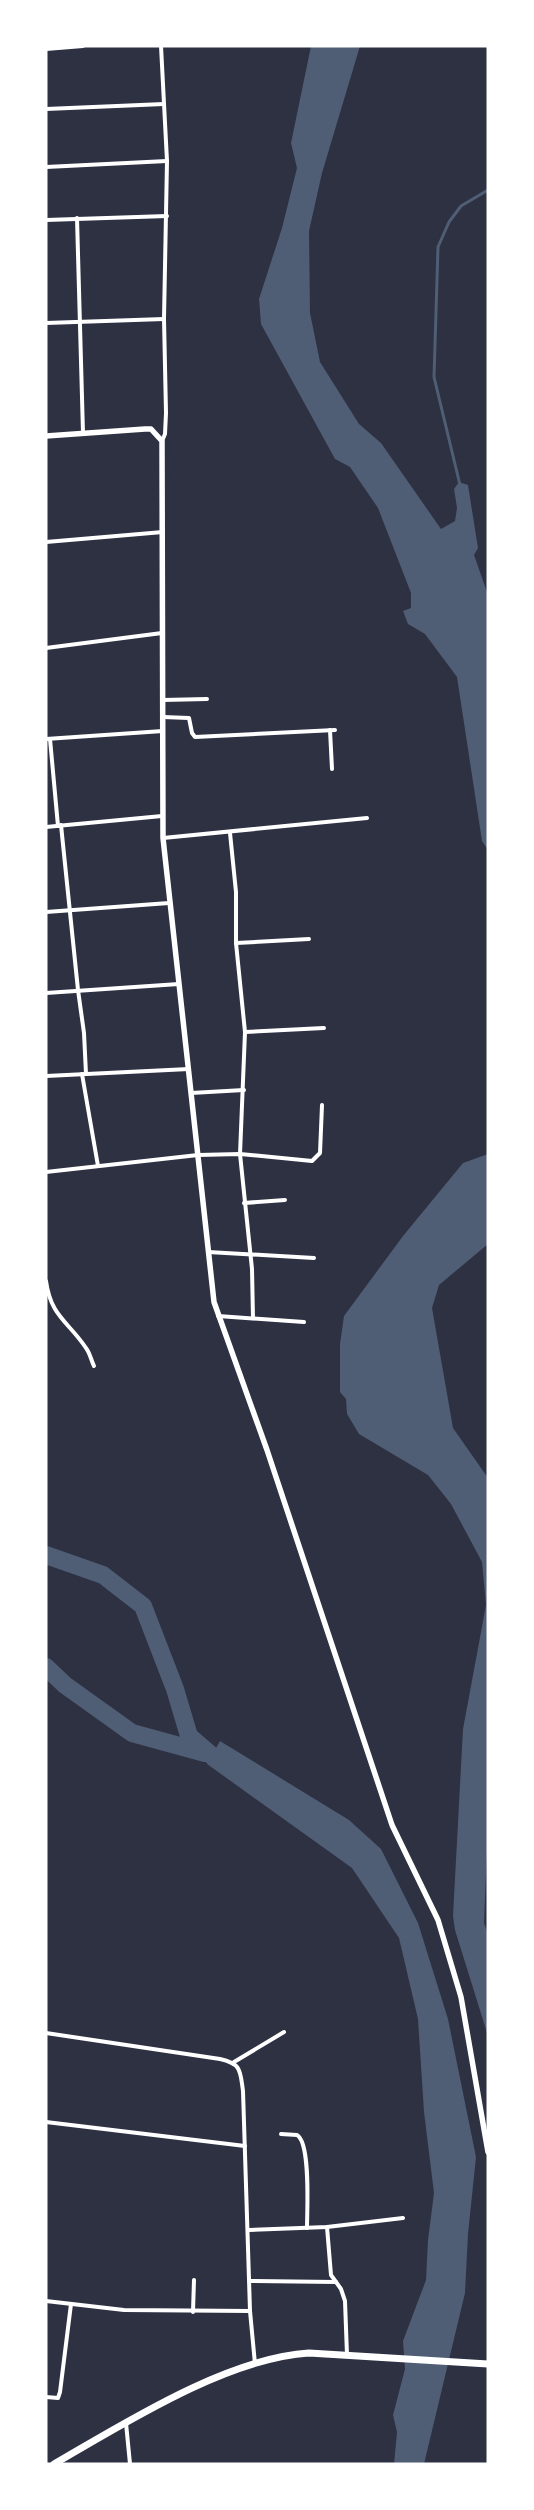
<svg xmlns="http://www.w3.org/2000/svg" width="534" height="2510" viewBox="0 0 534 2510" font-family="Jost,sans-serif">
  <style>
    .water { fill: #4f5d75 }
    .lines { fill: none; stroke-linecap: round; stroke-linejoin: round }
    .stream { stroke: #4f5d75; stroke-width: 3 }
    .river { stroke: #4f5d75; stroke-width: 18 }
    .minor { stroke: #fff; stroke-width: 4 }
    .secondary { stroke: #fff; stroke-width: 5.5 }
    .trunk { stroke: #fff; stroke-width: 7 }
  </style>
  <rect width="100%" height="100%" fill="#2d3142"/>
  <g class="water">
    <path d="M311,46H360L322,173L309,231L310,313L320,362L359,424L381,443L441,529L455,521L457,508L454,489L459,482L468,485L478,548L474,555L488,595V850L482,841L457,677L425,634L408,624L403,611L411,608V593L378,508L350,467L335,459L261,324L259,299L282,228L297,168L291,143Z"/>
    <path d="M488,1154V1244L439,1285L432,1308L453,1428L488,1478V1825L484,1923L488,1934V2036L455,1930L453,1916L463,1729L486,1605L482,1562L451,1504L428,1475L359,1434L347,1414L346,1399L340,1392V1344L344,1316L403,1236L463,1163Z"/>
    <path d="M220,1741L349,1820L381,1849L418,1923L448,2019L476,2157L468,2234L465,2293L424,2464H394L397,2432L393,2415L405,2369L403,2341L426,2280L428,2240L434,2193L424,2112L418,2019L399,1938L352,1868L207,1764Z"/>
  </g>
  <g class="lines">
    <path class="stream" d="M460,485L434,377L438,247L449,222L461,206L488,190"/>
    <g class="river">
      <path d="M46,1555L103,1575L143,1606L175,1689L189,1736L211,1755L232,1767"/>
      <path d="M46,1667L65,1685L132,1733L205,1753"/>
    </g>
    <g class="minor">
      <path d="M161,46L167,161L164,319L166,413L165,434L162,441"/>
      <path d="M46,49L83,46"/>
      <path d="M46,109L164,104"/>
      <path d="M46,167L167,161"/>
      <path d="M77,218L83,433"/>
      <path d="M46,220L167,216"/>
      <path d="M46,323L164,319"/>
      <path d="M46,542L163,532"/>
      <path d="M46,648L162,633"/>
      <path d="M163,700L207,699"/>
      <path d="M163,717L189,718L192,733L195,737L335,730"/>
      <path d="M330,730L332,769"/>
      <path d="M46,739L163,731"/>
      <path d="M50,739L58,826"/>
      <path d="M61,825L78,990L84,1033L86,1074"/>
      <path d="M46,827L162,816"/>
      <path d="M230,833L236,892V943L245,1032L240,1154L252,1269L253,1318"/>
      <path d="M163,838L367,818"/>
      <path d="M46,912L169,903"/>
      <path d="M236,943L309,939"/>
      <path d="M46,993L179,984"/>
      <path d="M245,1032L324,1028"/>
      <path d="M82,1074L98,1166"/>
      <path d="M46,1076L189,1069"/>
      <path d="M191,1093L244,1090"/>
      <path d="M46,1172L198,1155L240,1154L312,1161L320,1153L322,1105"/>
      <path d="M244,1203L285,1200"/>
      <path d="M208,1252L314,1258"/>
      <path d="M46,1281C51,1317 68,1321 86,1348C90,1353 91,1360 94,1366"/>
      <path d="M218,1316L304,1322"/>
      <path d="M46,2033L220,2059C242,2064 240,2071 243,2091L250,2311L124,2310L46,2301"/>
      <path d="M234,2062L284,2032"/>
      <path d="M46,2122L245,2146"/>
      <path d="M281,2134L297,2135C311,2143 307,2211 307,2228"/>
      <path d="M327,2227L331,2275L341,2289L345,2301L347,2355"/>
      <path d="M249,2230L327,2227L403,2218"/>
      <path d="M250,2281L336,2282"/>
      <path d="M250,2311L255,2364"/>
      <path d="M193,2312L194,2280"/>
      <path d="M46,2397L58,2398L60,2392L71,2304"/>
      <path d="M126,2423L130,2464"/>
    </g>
    <path class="secondary" d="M46,436L145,429H151L162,441L163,838L214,1302L267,1450L392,1825L438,1920L461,1997L488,2152"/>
    <path class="trunk" d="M54,2464C125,2423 227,2358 309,2353L488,2364"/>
  </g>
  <rect width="534" height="2510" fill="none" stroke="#ffffff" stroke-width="95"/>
</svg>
